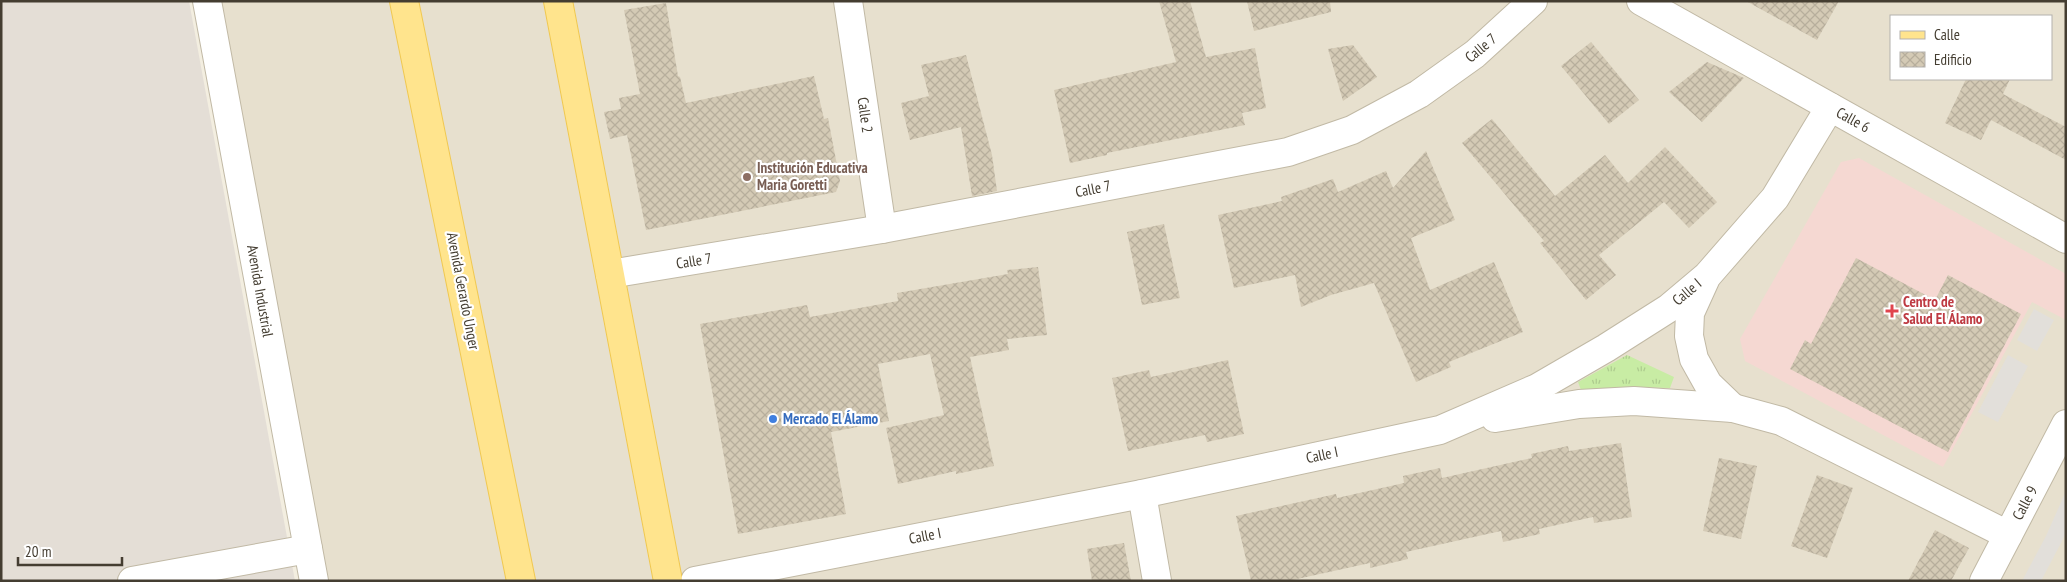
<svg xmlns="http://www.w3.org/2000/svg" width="2067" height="582" viewBox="0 0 2067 582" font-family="'PT Sans Narrow',sans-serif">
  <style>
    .residential { fill: #e7e0ce; fill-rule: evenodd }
    .industrial { fill: #e4ded6 }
    .medical { fill: #f5d8d2 }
    .grass { fill: url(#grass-tufts) }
    .parking { fill: #e2dfda }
    .building { fill: url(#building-cross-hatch) }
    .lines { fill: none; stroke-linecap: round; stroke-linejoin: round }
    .minor-casing { stroke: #c1b9a5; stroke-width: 30 }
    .major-casing { stroke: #f0c851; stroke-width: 30 }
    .minor { stroke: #fff; stroke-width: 28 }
    .major { stroke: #ffe48d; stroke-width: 28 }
    .education-dot { fill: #8d6e63; stroke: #fff; stroke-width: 2 }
    .health-dot { fill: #e0444e; stroke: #fff; stroke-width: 2 }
    .shop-dot { fill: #3f7fe0; stroke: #fff; stroke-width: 2 }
    .labels { text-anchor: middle; stroke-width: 4.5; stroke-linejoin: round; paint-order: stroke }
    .street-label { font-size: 15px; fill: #443d31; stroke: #fff }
    .education-label { font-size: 15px; font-weight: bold; fill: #785e54; stroke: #fff; text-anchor: start }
    .health-label { font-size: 15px; font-weight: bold; fill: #be3a42; stroke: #fff; text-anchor: start }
    .shop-label { font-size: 15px; font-weight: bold; fill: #366cbe; stroke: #fff; text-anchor: start }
  </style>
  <defs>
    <pattern id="grass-tufts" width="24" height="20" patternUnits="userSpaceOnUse" patternTransform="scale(1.25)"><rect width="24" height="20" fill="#c8eca4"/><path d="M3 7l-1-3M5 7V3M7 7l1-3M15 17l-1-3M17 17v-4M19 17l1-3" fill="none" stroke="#adcb8e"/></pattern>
    <pattern id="building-cross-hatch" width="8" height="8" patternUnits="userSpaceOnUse" patternTransform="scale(1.25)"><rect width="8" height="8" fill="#d4cab5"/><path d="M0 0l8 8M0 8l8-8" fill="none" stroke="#b7ae9c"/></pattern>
  </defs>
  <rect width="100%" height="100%" fill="#f3eee0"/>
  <path class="residential" d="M193,1H2066V581H303ZM1891,16H2051V79H1891Z"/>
  <path class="industrial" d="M1,1H189L295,581H1Z"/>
  <path class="medical" d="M1859,158L2066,274V320L2032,302L1943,467L1745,361L1740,339L1841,162Z"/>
  <path class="grass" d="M1627,355L1674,377L1670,388L1627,387L1581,390L1578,382Z"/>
  <g class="parking">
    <path d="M2034,309L2054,320L2037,351L2017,340Z"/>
    <path d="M2008,355L2028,366L1998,422L1978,412Z"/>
    <path d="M2066,491V532L2061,543L2041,581H2022L2046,536Z"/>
  </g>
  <g class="building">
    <path d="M1159,1H1190L1206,57L1255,48L1266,108L1242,113L1245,125L1107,153V155L1070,163L1054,90L1176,62Z"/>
    <path d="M1247,1H1330L1331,12L1254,31Z"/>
    <path d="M1746,1H1839L1817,40Z"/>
    <path d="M666,3L678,76L680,77L686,103L814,76L824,119L828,118L840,181L836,192L646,230L627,135L610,139L604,112L621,109L619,98L640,94L624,10Z"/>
    <path d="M1591,42L1639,100L1609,124L1561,66Z"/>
    <path d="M1353,45L1377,77L1343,101L1328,49Z"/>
    <path d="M966,55L992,155L997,191L972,196L961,127L910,140L901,103L929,96L921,65Z"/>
    <path d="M1707,62L1744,78L1702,122L1669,92Z"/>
    <path d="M1966,79H2010L2003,94L2066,127V160L1991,120L1981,140L1945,123Z"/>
    <path d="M1492,119L1555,196L1605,155L1628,183L1665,147L1717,202L1689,228L1664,202L1599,255L1616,275L1586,300L1540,243L1544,241L1462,143Z"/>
    <path d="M1426,151L1455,220L1411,238L1430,290L1494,262L1523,332L1449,362L1451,367L1416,382L1374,283L1331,295L1301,307L1295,275L1234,288L1218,215L1282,201L1281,197L1333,179L1338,192L1386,171L1393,188Z"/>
    <path d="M1164,224L1180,298L1142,305L1127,232Z"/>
    <path d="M1856,258L1935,300L1948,275L2021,314L1948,452L1790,369L1805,340L1811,344Z"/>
    <path d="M1038,267L1047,335L1007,339L1009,350L970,357L994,466L956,474V471L898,484L886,428L944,415L930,354L878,364L889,421L831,432L846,514L738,534L700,324L807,305L810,317L898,301L897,293L1008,274L1007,270Z"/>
    <path d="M1228,360L1244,434L1207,442L1205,435L1128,451L1112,378L1149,370L1151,377Z"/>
    <path d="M1621,443L1632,517L1594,523L1593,517L1539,529L1540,534L1503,542L1501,531L1406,552L1408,559L1370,568V563L1288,581H1251L1236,516L1336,494L1337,498L1404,483L1403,476L1440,468L1442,478L1532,458L1531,454L1568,446L1569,451Z"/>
    <path d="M1719,458L1757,466L1741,539L1703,531Z"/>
    <path d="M1817,475L1853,488L1827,558L1791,546Z"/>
    <path d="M1935,530L1969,548L1951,581H1908Z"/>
    <path d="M1124,543L1131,581H1092L1087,549Z"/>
  </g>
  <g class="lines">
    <defs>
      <g id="minor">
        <path d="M207,1L314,581"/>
        <path d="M848,1L882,229"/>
        <path d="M1641,1L2066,239"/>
        <path d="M610,274L882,229L1288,152L1352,130L1419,94L1475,54L1533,1"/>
        <path d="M1705,280L1690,313L1689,336L1694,359L1708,384L1733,408"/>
        <path d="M1495,418L1579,404L1634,401L1733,408L1781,421L2008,535"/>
        <path d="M1142,494L1157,581"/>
        <path d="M132,581L308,549"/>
        <path d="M695,581L1142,494L1440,430L1537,388L1606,348L1669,308L1707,276L1775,198L1830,107"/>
        <path d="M1984,581L2066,424"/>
      </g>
      <g id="major">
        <path d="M404,1L521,581"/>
        <path d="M558,1L668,581"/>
      </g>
    </defs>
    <use href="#minor" class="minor-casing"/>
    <use href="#major" class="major-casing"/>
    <use href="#minor" class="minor"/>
    <use href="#major" class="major"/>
  </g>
  <circle class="education-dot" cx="747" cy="177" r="5"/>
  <path class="health-dot" d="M1889.5 303.5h5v5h5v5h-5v5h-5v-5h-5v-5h5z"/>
  <circle class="shop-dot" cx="773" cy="419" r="5"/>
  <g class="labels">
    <g class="street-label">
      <text transform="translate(1481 48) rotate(-40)" y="5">Calle 7</text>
      <text transform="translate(865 115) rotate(82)" y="5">Calle 2</text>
      <text transform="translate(1853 120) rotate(29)" y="5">Calle 6</text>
      <text transform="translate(1093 189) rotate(-11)" y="5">Calle 7</text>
      <text transform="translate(694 261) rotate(-9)" y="5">Calle 7</text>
      <text transform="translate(260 291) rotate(80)" y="5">Avenida Industrial</text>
      <text transform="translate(463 291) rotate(79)" y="5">Avenida Gerardo Unger</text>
      <text transform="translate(1687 292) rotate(-40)" y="5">Calle I</text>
      <text transform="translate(1322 455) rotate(-12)" y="5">Calle I</text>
      <text transform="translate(2025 503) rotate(-62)" y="5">Calle 9</text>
      <text transform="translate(925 536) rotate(-11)" y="5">Calle I</text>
    </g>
    <g class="education-label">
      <text x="757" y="173">Institución Educativa<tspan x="757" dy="17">Maria Goretti</tspan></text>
    </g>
    <g class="health-label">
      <text x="1903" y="307">Centro de<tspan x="1903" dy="17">Salud El Álamo</tspan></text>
    </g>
    <g class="shop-label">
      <text x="783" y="424">Mercado El Álamo</text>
    </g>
  </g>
  <rect width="2067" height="582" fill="none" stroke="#443d31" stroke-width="5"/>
  <rect x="1890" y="15" width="162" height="65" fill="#ffffff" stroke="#b4b1ad"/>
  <rect x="1900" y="31" width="25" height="8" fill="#ffe48d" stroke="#b4b1ad"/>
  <text x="1934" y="40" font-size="15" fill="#443d31">Calle</text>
  <rect x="1900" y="52" width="25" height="15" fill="url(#building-cross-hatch)" stroke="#b4b1ad"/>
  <text x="1934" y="65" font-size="15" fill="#443d31">Edificio</text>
  <path d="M18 557v8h104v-8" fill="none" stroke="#443d31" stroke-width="2.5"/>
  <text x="25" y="557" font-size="15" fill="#443d31" stroke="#ffffff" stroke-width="4" paint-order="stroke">20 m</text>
</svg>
